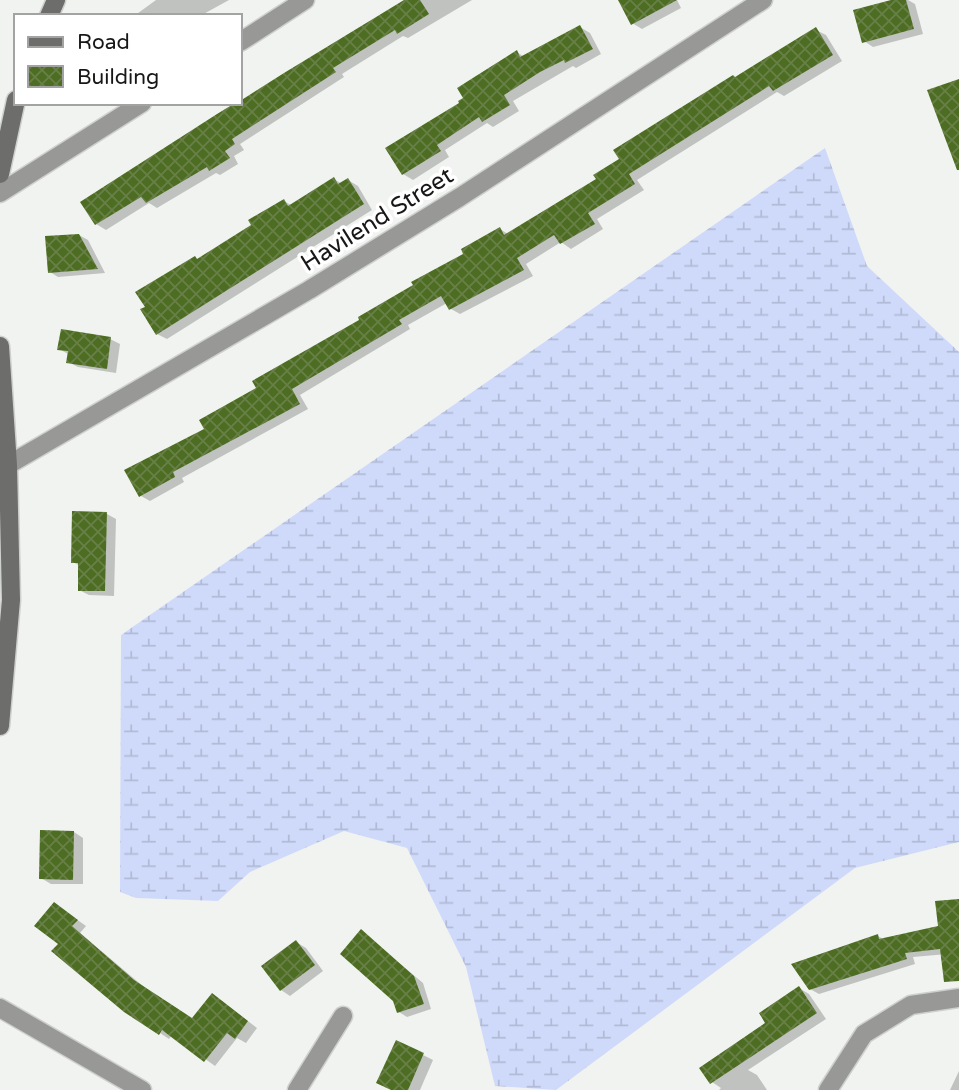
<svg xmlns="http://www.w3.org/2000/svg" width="959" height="1090" viewBox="0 0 959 1090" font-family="'Varela Round',sans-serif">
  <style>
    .wetland { fill: url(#wetland-marsh) }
    .shadow { fill: #0003 }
    .building { fill: url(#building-cross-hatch) }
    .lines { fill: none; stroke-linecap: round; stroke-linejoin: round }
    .street-casing { stroke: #ced0cd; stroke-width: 21 }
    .secondary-casing { stroke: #ced0cd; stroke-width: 21 }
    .street { stroke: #989997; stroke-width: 18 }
    .secondary { stroke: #6d6e6c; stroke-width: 18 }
    .labels { text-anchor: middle; stroke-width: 7; stroke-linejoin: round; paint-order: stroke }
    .street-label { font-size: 24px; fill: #171816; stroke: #fff }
  </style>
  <defs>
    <pattern id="wetland-marsh" width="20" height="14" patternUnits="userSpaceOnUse" patternTransform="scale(1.75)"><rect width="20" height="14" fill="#cfdafb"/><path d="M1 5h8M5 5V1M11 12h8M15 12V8" fill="none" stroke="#b1bad6"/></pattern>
    <pattern id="building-cross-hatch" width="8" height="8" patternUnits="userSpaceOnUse" patternTransform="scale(1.75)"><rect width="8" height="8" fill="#4d6d22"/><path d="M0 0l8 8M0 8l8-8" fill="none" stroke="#688048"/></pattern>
  </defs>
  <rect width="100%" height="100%" fill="#f1f3f0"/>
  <path class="wetland" d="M825,148L867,266L959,352V842L855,868L556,1090L495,1086L466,967L407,848L344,831L250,872L218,901L136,898L120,892L121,635Z"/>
  <g class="shadow">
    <path d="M156,0H229L200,16H134Z"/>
    <path d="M407,0H472L408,38L403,36L342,74L344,77L240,144L244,150L234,156L238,164L220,175L216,173L157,208L149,203L106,230L96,224L240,102Z"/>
    <path d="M620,0H677L681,8L642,29L632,23Z"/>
    <path d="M897,0H908L915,4L923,34L873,47L864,41Z"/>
    <path d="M580,27L590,33L601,54L576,68L573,66L513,101L519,111L493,127L487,123L445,150L449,157L413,180L403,174L517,52L524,57Z"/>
    <path d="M816,30L826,35L842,61L784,96L777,92L637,180L644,190L597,219L603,229L571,249L561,242L526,264L533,276L460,314L451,309L447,303L408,325L410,329L300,395L308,409L182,478L184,482L150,501L141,496L206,430L258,389L466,254L500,229L508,234L598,180L736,79Z"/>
    <path d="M334,179L342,184L348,180L358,186L372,210L167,339L157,334L195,258L199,260L254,226L284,201L291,205Z"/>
    <path d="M79,235L88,240L105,273L58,277L50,272Z"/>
    <path d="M110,339L120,344L116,373L78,367L68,362L70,355L59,349Z"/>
    <path d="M107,514L116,519L114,596L89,595L79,590L80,566L73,562Z"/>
    <path d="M74,832L83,838V884H51L41,878Z"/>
    <path d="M959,901V953L913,957L915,964L819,994L810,989L878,936L883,939L940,927Z"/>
    <path d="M55,904L86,926L80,933L144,987L193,1020L222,1001L257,1028L246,1043L237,1038L215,1066L172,1035L169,1039L160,1033L60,943Z"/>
    <path d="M362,932L423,983L431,1009L407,1017L399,1012Z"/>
    <path d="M296,942L306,948L323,971L290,996L281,990Z"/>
    <path d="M799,988L809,994L826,1019L748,1070L757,1075L767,1090H719L721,1088L712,1082Z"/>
    <path d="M397,1042L433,1060L420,1090H390Z"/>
    <path d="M959,1071V1090H950Z"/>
  </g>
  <g class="building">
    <path d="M404,0H420L429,14L397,34L395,30L333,68L336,72L232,139L235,144L225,151L230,158L209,171L207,167L146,203L141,197L95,225L80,202L217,114L235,103H240V101L284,73Z"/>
    <path d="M618,0H677L631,25Z"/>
    <path d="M891,0H906L914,29L862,43L853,10Z"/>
    <path d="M580,25L593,49L565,63L564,60L540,72L504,95L510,105L482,122L479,117L437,145L441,151L402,175L385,148L459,103L458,101L463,98L457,88L517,50L520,57Z"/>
    <path d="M816,27L833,55L773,91L769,86L629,174L635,184L588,213L595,224L560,244L554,235L517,258L524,270L449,310L441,296L399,320L402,324L292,389L300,404L173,472L175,477L139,497L124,470L204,429L199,420L256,388L252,381L359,320L358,317L413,285L411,282L463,254L461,249L500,227L504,235L596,179L593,175L619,159L613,150L733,75L735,77Z"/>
    <path d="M959,79V170H957L927,90Z"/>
    <path d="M334,177L338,184L348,178L364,204L156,335L140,309L145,307L135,292L195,256L197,259L251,225L248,220L284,199L288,206Z"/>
    <path d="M79,234L98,269L48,273L45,236Z"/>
    <path d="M61,329L111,337L107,369L66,363L68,351L57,350Z"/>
    <path d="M72,511L107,512L105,591H78V563H71Z"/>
    <path d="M40,830L74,831L73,880L39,879Z"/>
    <path d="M959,899V981L944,982L940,949L905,953L907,959L809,990L791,964L878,934L879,939L938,926L935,901Z"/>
    <path d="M54,902L78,920L72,926L134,980L192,1018L212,993L248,1021L235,1039L227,1033L204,1062L162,1030L159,1035L124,1012L51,951L58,944L34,926Z"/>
    <path d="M361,929L414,976L424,1004L397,1013L393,1001L340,954Z"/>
    <path d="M296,940L315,965L280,991L261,966Z"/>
    <path d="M799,986L817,1013L710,1084L699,1068L765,1023L759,1013Z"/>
    <path d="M396,1040L424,1053L408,1090H391L376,1083Z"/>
  </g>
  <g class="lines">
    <defs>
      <g id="street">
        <path d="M240,42L305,0"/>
        <path d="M0,193L142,103"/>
        <path d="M8,465L309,290L460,197L763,0"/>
        <path d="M0,1008L142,1090"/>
        <path d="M297,1090L343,1016"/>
        <path d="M828,1090L864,1034L911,1005L959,998"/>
      </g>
      <g id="secondary">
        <path d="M49,16L56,0"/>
        <path d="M0,174L16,100"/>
        <path d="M0,346L8,465L11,600L0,726"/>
      </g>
    </defs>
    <use href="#street" class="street-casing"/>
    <use href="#secondary" class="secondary-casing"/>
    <use href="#street" class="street"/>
    <use href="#secondary" class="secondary"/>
  </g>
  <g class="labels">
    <g class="street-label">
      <text transform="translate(377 219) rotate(-32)" y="8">Havilend Street</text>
    </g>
  </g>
  <rect x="14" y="14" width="228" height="91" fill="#ffffff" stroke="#a2a3a2" stroke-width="2"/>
  <rect x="28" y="37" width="35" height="10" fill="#6d6e6c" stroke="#a2a3a2" stroke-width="2"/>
  <text x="77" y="49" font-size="21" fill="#171816">Road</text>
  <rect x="28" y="66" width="35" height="21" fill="url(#building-cross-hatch)" stroke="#a2a3a2" stroke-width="2"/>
  <text x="77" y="84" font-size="21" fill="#171816">Building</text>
</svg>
